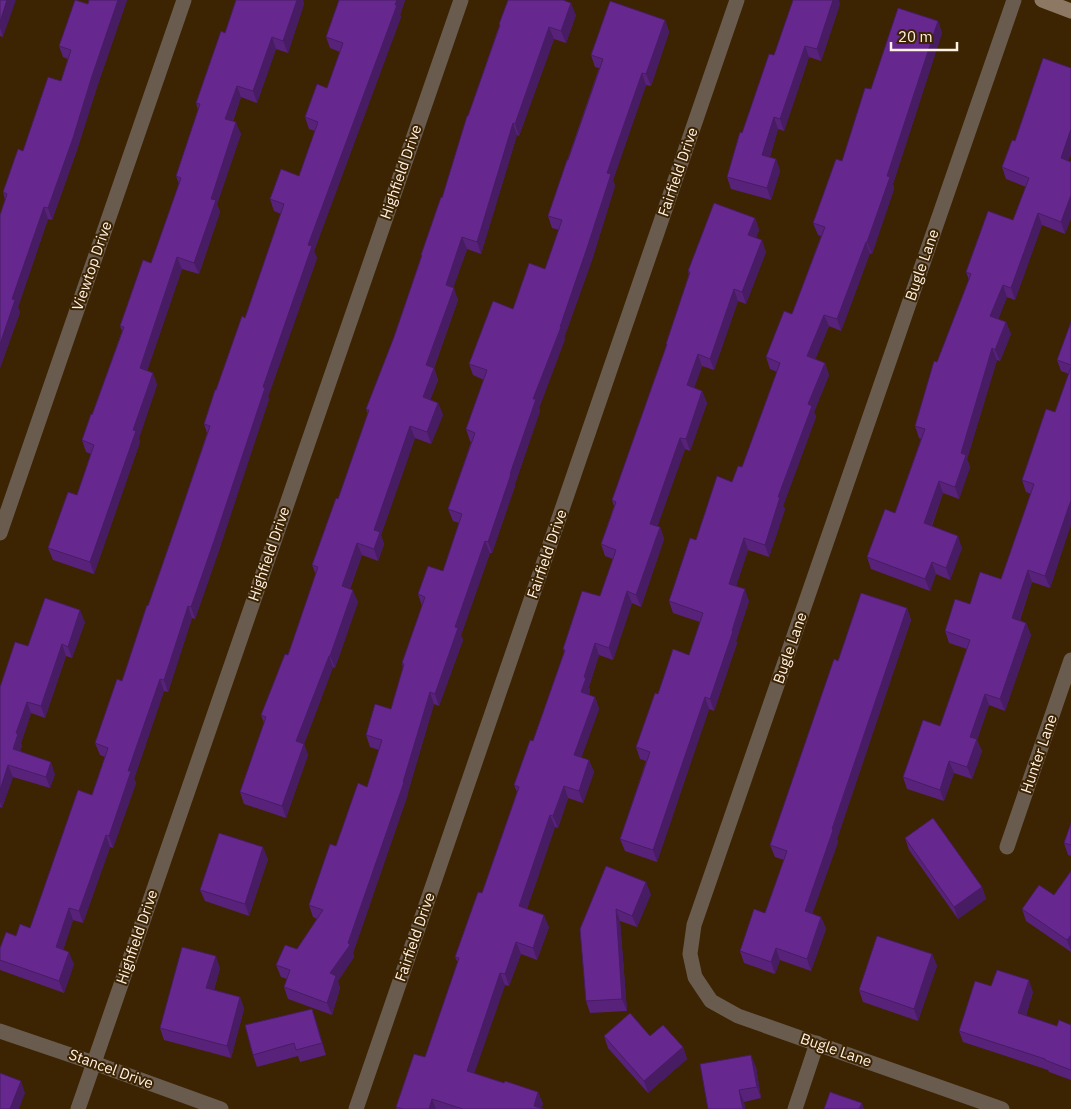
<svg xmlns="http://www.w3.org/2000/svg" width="1071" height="1109" viewBox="0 0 1071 1109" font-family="'IBM Plex Sans',sans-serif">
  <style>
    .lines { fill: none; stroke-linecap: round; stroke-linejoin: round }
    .street { stroke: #695c4f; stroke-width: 15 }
    .secondary { stroke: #8d7863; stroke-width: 15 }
    .wall { fill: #58227a }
    .shaded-wall { fill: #471c63 }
    .building { fill: #66288e; stroke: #471c63 }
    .labels { text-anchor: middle; stroke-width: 4; stroke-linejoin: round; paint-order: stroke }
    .street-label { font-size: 15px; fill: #fff1e3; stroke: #3c2302 }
  </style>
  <rect width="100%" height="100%" fill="#3c2302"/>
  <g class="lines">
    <g class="street">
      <path d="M0,533L184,0"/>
      <path d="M1007,847L1071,660"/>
      <path d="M0,1031L94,1063L221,1109"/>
      <path d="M78,1109L461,0"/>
      <path d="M356,1109L737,0"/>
      <path d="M795,1109L817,1043"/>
      <path d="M1002,1109L738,1016L711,1001L695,977L690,954L694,925L1014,0"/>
    </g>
    <path class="secondary" d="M1042,0L1071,11"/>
  </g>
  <g class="wall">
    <path d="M0,0L3,37L0,36V37Z"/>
    <path d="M89,0H127L97,87L77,150L52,220L48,219L18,307L20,312L0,368L5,200L3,192L23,151L61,81L68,59L63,57L59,46L88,4Z"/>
    <path d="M236,0H303L304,4L288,53L276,49L257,103L241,97L233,121L241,134L217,204L220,212L199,274L182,269L147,371L153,373L157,385L139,438L140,442L94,574L53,560L48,548L77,495L91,454L86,452L82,440L92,415L122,331L120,326L151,263L179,184L176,176L198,110L196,103L225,33Z"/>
    <path d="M339,0H405L400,15L401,17L314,251L317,258L268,397L269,399L218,553L195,619L192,618L168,692L164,691L134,779L136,783L113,848L110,847L83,923L73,920L63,950L74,964L64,993L0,970V948L16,936L30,928L92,795L105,757L100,755L95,743L122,681L179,517L207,433L204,424L216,390L245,318L281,214L274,211L270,199L299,176L315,131L309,129L305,117L327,88L340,52L330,48L326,37Z"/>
    <path d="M565,1L576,15L566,43L554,39L519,136L517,135L481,254L467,249L453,288L458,300L434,368L438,380L430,400L438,403L443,415L431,444L415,438L381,535L384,544L378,561L362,555L350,589L358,602L335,668L333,667L304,744L308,755L286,818L244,804L240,792L264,723L261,715L288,655L316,575L312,565L338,499L368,414L366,409L394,337L421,257V255L442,198L468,116L499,26V24Z"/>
    <path d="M840,4L821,61L809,57L784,131L778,129L770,157L776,159L780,171L771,200L731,189L727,177L774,55Z"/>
    <path d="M665,20L669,32L651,86L646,85L613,180L615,186L592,260L564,338L565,339L539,408L540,411L515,484V486L492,553H490L461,635L463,640L439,706L434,704L408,792V794L353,953L354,957L338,981L340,988L332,1015L288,999L284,987L287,979L281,977L276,965L297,949L317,919L313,917L309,905L336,846L367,787L379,750L370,747L366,735L391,709L403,668L402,663L422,606L418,594L443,571L459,523L453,521L448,509L471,442L470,441L466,429L484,380L473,375L469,364L545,269L559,230L552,228L548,216L599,68L595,67L591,55Z"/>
    <path d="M938,21L942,33L893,184L894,189L872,254L870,253L841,331L829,326L815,359L825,363L829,375L814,412L816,417L783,506L785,509L769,557L748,550L736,586L749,601L736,641L737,643L714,711L709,709L657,862L625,851L620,839L646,761L640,759L636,747L658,694L689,655L700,622L673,613L669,601L696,540L742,467L777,372L770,369L766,357L792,314L821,236L818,235L813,223L842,161L871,89Z"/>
    <path d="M1071,68V154L1068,161L1071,162V218L1065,234L1042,225L1015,300L1007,297L998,319L1006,322L1011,334L1000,361L997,360L967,459L970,467L959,499L943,493L932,526L962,548L950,580L936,574L930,591L871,569L867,557L895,513L921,439L919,438L915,426L969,280L966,272L1013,220L1026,187L1006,179L1002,167L1015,141Z"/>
    <path d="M755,218L759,230L756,238L766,252L746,304L738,301L714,370L702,366L694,388L702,391L707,403L690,451L685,449L657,527H660L664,539L641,607L632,603L613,660L599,655L589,687L590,690L589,695L595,697L599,709L581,758L589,760L594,772L583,803L568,798L558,828L555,827L527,909L549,927L537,960L521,954L509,986L505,985L474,1073L504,1083L538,1092L543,1104L541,1108L543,1109H397L396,1107L425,1057L458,963L455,957L482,893L517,792L514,785L533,741L564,652L563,649L600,596L613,559L605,556L601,544L614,506L612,500L667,345L666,344L689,275L688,271Z"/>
    <path d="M1071,322V524L1050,588L1032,582L1020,620L1026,623L1031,635L1005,711L989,705L977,740L982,751L972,779L954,773L944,801L907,789L903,777L940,726L967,649L949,643L945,631L970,604L1001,579L1031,494L1026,492L1022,480L1055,412L1069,374L1061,371L1057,360Z"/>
    <path d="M907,608L911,620L837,839L838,842L812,914L821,917L826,929L811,971L780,960L775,974L744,963L740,951L765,913L784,860L775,857L770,845L838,661Z"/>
    <path d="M85,622L72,658L66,656L45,718L31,713L21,743L22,746L20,751L55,774L50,788L13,777L2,808L0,807V687L28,646Z"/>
    <path d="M1071,823V856L1068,855L1064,843Z"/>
    <path d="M905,838L982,887L986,899L958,919L909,850Z"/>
    <path d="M268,859L249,916L205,901L200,890Z"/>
    <path d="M606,866L651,894L637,927L620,921L627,1011L590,1013L586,1001Z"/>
    <path d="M1071,871V952L1026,921L1022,909L1054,895Z"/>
    <path d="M932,954L937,966L918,1021L863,1002L859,990Z"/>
    <path d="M220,968L214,990L240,997L244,1009L231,1058L164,1040L160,1028Z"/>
    <path d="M991,986L1033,992L1026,1016L1057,1026L1071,1025V1080L1049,1072L1048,1070L963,1042L959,1031Z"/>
    <path d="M312,1009L326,1055L300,1062L298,1056L257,1067L253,1055Z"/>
    <path d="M604,1036H650L683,1047L687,1059L648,1093L608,1048Z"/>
    <path d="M756,1067L761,1098L744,1102L745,1109H708Z"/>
  </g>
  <g class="shaded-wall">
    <path d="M7,0H16L3,37L0,28V22Z"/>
    <path d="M118,0H127L97,87L77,150L52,220L48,208Z"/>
    <path d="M297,0H303L304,4L288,53L283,41Z"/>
    <path d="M397,0H405L400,15L401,17L314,251L317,258L268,397L269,399L218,553L195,619L191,607L263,387L308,245Z"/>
    <path d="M833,0H839L840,4L821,61L817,49Z"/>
    <path d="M571,3L576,15L566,43L561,31Z"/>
    <path d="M665,20L669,32L651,86L646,74Z"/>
    <path d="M938,21L942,33L893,184L894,189L872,254L867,242L887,176Z"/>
    <path d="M549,27L554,39L519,136L515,124Z"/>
    <path d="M272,37L276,49L257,103L253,91Z"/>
    <path d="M805,46L809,57L784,131L780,119Z"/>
    <path d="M642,73L646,85L613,180L615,186L592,260L564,338L565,339L539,408L540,411L515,484V486L492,553L488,542L533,399L560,327L607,173Z"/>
    <path d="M237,86L241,97L229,130L225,119Z"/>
    <path d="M774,117L778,129L767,167L762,155Z"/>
    <path d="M236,122L241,134L217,204L220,212L199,274L194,263L211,199Z"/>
    <path d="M513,123L517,135L481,254L477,242Z"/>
    <path d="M1071,129V154L1065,170L1061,158Z"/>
    <path d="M776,159L780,171L771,200L767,188Z"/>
    <path d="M1071,195V218L1065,234L1061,222Z"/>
    <path d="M44,207L48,219L18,307L20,312L0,368V344L12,299Z"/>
    <path d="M1038,213L1042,225L1015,300L1011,288Z"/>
    <path d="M755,218L759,230L752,247L748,235Z"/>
    <path d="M462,237L467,249L450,297L446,285Z"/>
    <path d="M762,240L766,252L746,304L742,292Z"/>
    <path d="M866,242L870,253L841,331L837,319Z"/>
    <path d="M177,257L182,269L144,380L140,368Z"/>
    <path d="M1003,285L1007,297L995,328L990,316Z"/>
    <path d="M454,288L458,300L431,375L434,368L438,380L427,409L423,397L426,365Z"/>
    <path d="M734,289L738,301L714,370L710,359Z"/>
    <path d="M824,315L829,326L812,368L807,356Z"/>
    <path d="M1006,322L1011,334L1000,361L995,350Z"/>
    <path d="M992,348L997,360L967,459L970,467L959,499L955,487L961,453Z"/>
    <path d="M698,354L702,366L691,397L687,385Z"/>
    <path d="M825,363L829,375L814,412L816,417L783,506L785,509L769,557L765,545L778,497L808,404Z"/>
    <path d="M153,373L157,385L139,438L140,442L94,574L90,562L133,430Z"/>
    <path d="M702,391L707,403L690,451L686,439Z"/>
    <path d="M438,403L443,415L431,444L427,432Z"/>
    <path d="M410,426L415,438L381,535L384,544L378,561L374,549V530Z"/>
    <path d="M680,438L685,449L654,536L650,524Z"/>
    <path d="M939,481L943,493L928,535L924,523Z"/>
    <path d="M1071,500V524L1050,588L1045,576Z"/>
    <path d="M660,527L664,539L641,607L636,595Z"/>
    <path d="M958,536L962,548L950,580L946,568Z"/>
    <path d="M744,538L748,550L733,596L729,584Z"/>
    <path d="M485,541L490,553L461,635L463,640L439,706L435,694L455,627Z"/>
    <path d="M357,543L362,555L346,598L342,586Z"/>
    <path d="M932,562L936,574L930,591L925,579Z"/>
    <path d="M1028,570L1032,582L1016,630L1012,618Z"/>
    <path d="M745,589L749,601L736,641L737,643L714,711L710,699Z"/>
    <path d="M353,590L358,602L335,668L330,656Z"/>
    <path d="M627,591L632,603L613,660L609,648Z"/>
    <path d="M188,606L192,618L168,692L164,680Z"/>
    <path d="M907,608L911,620L837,839L838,842L809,923L805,911Z"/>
    <path d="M80,610L85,622L72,658L68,647Z"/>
    <path d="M1026,623L1031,635L1005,711L1000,699Z"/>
    <path d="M595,643L599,655L589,687L590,690L585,704L581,692L584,677Z"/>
    <path d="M62,644L66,656L45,718L41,706Z"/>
    <path d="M329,656L333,667L304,744L308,755L286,818L282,806L296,741Z"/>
    <path d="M160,679L164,691L134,779L136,783L113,848L109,836L128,771Z"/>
    <path d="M430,692L434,704L408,792V794L353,953L354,957L338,981L340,988L332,1015L327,1003L330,973L348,943L403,782Z"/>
    <path d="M985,694L989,705L977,740L982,751L972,779L967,767L970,737Z"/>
    <path d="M595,697L599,709L578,767L574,755Z"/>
    <path d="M705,697L709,709L657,862L653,850Z"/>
    <path d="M27,702L31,713L21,743L22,746L17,761L13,749L16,733Z"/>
    <path d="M589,760L594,772L583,803L579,791Z"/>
    <path d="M949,761L954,773L944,801L940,790Z"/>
    <path d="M51,762L55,774L50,788L46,777Z"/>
    <path d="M8,765L13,777L2,808L0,802V790Z"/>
    <path d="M564,786L568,798L558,828L553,816Z"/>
    <path d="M550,815L555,827L524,918L519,906Z"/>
    <path d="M106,835L110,847L83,923L79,911Z"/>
    <path d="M263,847L268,859L249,916L245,904Z"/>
    <path d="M646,882L651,894L637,927L632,916Z"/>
    <path d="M982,887L986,899L958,919L954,907Z"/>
    <path d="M69,908L73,920L60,959L56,947Z"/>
    <path d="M616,909L620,921L627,1011L622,999Z"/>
    <path d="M544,915L549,927L537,960L533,948Z"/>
    <path d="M821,917L826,929L811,971L807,959Z"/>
    <path d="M1071,935V951L1067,940Z"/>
    <path d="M516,942L521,954L509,986L505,974Z"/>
    <path d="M776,948L780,960L775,974L771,962Z"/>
    <path d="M69,952L74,964L64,993L59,981Z"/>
    <path d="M932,954L937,966L918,1021L914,1009Z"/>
    <path d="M216,956L220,968L211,1000L206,988Z"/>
    <path d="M500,973L505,985L471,1083L467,1071Z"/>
    <path d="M1029,980L1033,992L1023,1025L1018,1013Z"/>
    <path d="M240,997L244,1009L231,1058L227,1046Z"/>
    <path d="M312,1009L316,1020L326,1055L322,1043Z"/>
    <path d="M683,1047L687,1059L648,1093L644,1081Z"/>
    <path d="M751,1055L756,1067L761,1098L757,1087Z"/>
    <path d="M21,1081L25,1093L19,1109H10Z"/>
    <path d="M739,1090L744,1102L745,1109H743Z"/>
    <path d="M538,1092L543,1104L541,1109L534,1106Z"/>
    <path d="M432,1099L436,1109H429Z"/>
    <path d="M862,1103L864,1109H859Z"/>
  </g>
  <g class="building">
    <path d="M0,0H7L0,22Z"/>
    <path d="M75,0L88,4L89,0H118L92,76L73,138L48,208L44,207L12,299L15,300L0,344V215L7,194L3,192L18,149L23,151L48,77L61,81L71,50L59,46Z"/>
    <path d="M236,0H297L283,41L272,37L253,91L237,86L225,119L236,122L211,199L216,200L194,263L177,257L140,368L153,373L133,430L136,431L90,562L48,548L68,492L77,495L94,445L82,440L91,414L92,415L124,327L120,326L143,260L151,263L181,178L176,176L200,104L196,103L221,31L225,33Z"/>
    <path d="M339,0H397L395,5H397L308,245L312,246L263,387L265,388L214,541L191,607L188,606L164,680L160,679L128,771H131L109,836L106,835L79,911L69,908L56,947L69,952L59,981L0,960V948L6,932L16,936L20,924L30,928L78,790L92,795L108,748L95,743L117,679L122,681L147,605L148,606L179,517L210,426L204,424L215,390H216L242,316L245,318L284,204L270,199L281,169L299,176L318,122L305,117L317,84L327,88L343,43L326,37Z"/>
    <path d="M508,0H563L571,3L561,31L549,27L515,124L513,123L477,242L462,237L446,285L454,288L426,365L434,368L423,397L438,403L427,432L410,426L374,530L380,532L374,549L357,543L342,586L353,590L330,656H329L296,741L304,744L282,806L240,792L266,717L261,715L285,654L288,655L318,567L312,565L336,498L338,499L369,410L366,409L394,337L422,255H421L441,197L442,198L467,116H468L500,25L499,24Z"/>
    <path d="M793,0H833L817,49L805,46L780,119L774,117L762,155L776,159L767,188L727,177L740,132L742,133L769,54L774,55Z"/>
    <path d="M610,1L665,20L646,74L642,73L607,173L611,174L587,248L560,327H561L533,399H536L510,474H511L488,542L485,541L455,627L458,628L435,694L430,692L403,782H404L348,943L350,945L330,973L336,976L327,1003L284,987L290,970L276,965L285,945L297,949L323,910L309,905L330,844L336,846L358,783L367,787L382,740L366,735L375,704L391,709L404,664L402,663L425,597L418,594L428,566L443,571L462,514L448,509L475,433L466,429L487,370L469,364L493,301L513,309L529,263L545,269L562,220L548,216L567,160H568L603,59L591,55Z"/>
    <path d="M898,8L938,21L887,176L890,177L867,242H866L837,319L824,315L807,356L825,363L808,404L812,406L778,497H780L765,545L744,538L729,584L745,589L732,631H733L710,699L705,697L653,850L620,839L650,752L636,747L655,693L658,694L673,649L689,655L703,613L669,601L690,538L696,540L717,476L732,482L738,466L742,467L780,363L766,357L784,311L792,314L825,227L813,223L836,159L842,161L865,88L871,89Z"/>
    <path d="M1043,58L1071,68V129L1061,158L1071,162V195L1061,222L1038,213L1011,288L1003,285L990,316L1006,322L995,350L992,348L961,453L966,455L955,487L939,481L924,523L958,536L946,568L932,562L925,579L867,557L885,509L895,513L925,429L915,426L934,361L937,362L971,274L966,272L988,211L1013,220L1029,178L1002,167L1012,140L1015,141Z"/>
    <path d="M714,203L755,218L748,235L762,240L742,292L734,289L710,359L698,354L687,385L702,391L686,439L680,438L650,524L660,527L636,595L627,591L609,648L595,643L584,677L586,678L581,692L595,697L574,755L589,760L579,791L564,786L553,816L550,815L519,906L544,915L533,948L516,942L505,974L500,973L467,1071L504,1083L505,1081L538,1092L534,1106L543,1109H463L432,1099L429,1109H403L396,1107L414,1054L425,1057L459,958L455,957L478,892L482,893L519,787L514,785L530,740L533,741L565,650L563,649L582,591L600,596L616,550L601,544L616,502L612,500L667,344H666L690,272L688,271Z"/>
    <path d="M1071,322V365L1057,360Z"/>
    <path d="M1071,367V500L1045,576L1028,570L1012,618L1026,623L1000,699L985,694L970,737L977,739L967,767L949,761L940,790L903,777L923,720L940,726L970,640L945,631L955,599L970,604L980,572L1001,579L1034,484L1022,480L1046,409L1055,412Z"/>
    <path d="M861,593L907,608L832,829L833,830L805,911L821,917L807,959L776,948L771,962L740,951L754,909L765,913L787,851L770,845L834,659L838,661Z"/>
    <path d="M45,598L80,610L68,647L62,644L41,706L27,702L16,733L18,734L13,749L51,762L46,777L8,765L0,790V687L15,642L28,646Z"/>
    <path d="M933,818L982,887L954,907L905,838Z"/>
    <path d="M1071,823V845L1064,843Z"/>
    <path d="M219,833L263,847L245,904L200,890Z"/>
    <path d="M606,866L646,882L632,916L616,909L622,999L586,1001L580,929Z"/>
    <path d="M1071,871V935L1067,940L1022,909L1039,885L1054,895Z"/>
    <path d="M877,936L932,954L914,1009L859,990Z"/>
    <path d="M182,947L216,956L206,988L240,997L227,1046L160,1028Z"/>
    <path d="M997,970L1029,980L1018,1013L1057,1026L1059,1020L1071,1025V1070L1045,1060V1059L959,1031L975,981L991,986Z"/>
    <path d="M312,1009L322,1043L296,1050L294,1043L253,1055L245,1025Z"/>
    <path d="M630,1013L650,1036L663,1025L683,1047L644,1081L604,1036Z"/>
    <path d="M751,1055L757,1087L739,1090L743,1109H708L700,1064Z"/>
    <path d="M0,1073L21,1081L10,1109H0Z"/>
    <path d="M830,1092L862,1103L859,1109H824Z"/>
  </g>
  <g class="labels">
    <g class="street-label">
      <text transform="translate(401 172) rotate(-71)" y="5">Highfield Drive</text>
      <text transform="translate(678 172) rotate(-71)" y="5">Fairfield Drive</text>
      <text transform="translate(922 265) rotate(-71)" y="5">Bugle Lane</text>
      <text transform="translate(92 266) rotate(-71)" y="5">Viewtop Drive</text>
      <text transform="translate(269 554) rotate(-71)" y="5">Highfield Drive</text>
      <text transform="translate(547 554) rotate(-71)" y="5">Fairfield Drive</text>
      <text transform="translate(790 648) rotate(-71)" y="5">Bugle Lane</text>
      <text transform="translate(1039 754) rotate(-71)" y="5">Hunter Lane</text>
      <text transform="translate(137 937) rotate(-71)" y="5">Highfield Drive</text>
      <text transform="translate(415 937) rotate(-71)" y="5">Fairfield Drive</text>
      <text transform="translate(836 1050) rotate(19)" y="5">Bugle Lane</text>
      <text transform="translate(111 1069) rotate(20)" y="5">Stancel Drive</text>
    </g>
  </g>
  <path d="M891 42v8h66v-8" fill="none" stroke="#fff1e3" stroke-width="2.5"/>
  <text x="898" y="42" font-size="15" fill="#fff1e3" stroke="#3c2302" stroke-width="4" paint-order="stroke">20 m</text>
</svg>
